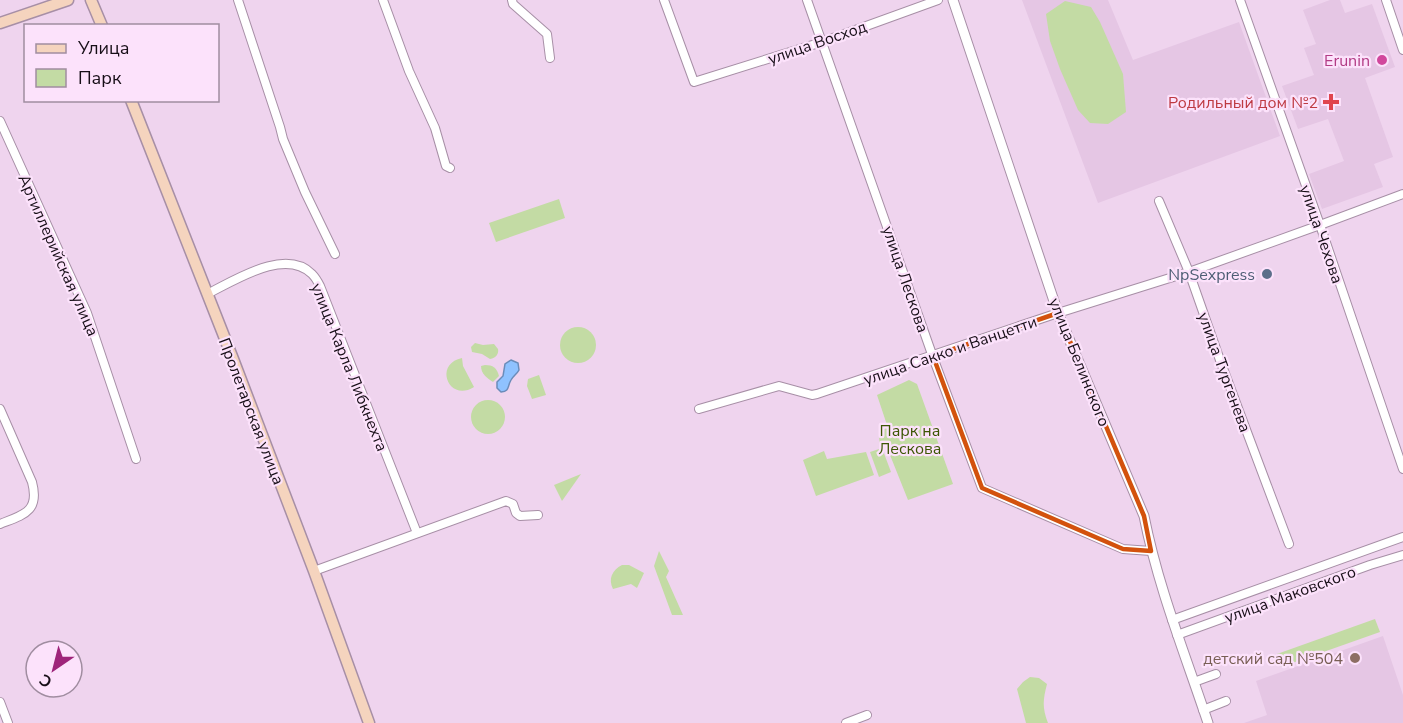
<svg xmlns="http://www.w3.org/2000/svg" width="1403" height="723" viewBox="0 0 1403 723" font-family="'Nunito Sans',sans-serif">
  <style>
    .built { fill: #e5c6e4 }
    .green { fill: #c3dba4 }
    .water { fill: #8fc2ff; stroke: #6b8cb9; stroke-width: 1.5 }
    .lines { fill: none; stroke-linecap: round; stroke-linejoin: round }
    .minor-casing { stroke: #a78fa6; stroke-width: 10 }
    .tertiary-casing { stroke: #a78fa6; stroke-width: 11 }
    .secondary-casing { stroke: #a78fa6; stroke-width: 13 }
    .minor { stroke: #fff; stroke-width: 8 }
    .tertiary { stroke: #fff; stroke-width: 9 }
    .secondary { stroke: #f5d4be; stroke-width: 10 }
    .marked { fill: none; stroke: #d3520d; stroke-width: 4.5; stroke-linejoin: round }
    .hotel-dot { fill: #d1479c; stroke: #fce2fb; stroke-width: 2 }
    .health-dot { fill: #e0444e; stroke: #fce2fb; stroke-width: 2 }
    .service-dot { fill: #5c6f8a; stroke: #fce2fb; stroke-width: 2 }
    .education-dot { fill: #8d6e63; stroke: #fce2fb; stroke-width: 2 }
    .labels { text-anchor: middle; stroke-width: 4.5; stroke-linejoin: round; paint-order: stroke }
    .street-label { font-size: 16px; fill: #170e17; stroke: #fce2fb }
    .hotel-label { font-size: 16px; fill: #b23c85; stroke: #fce2fb; text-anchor: end }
    .health-label { font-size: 16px; fill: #be3a42; stroke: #fce2fb; text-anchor: end }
    .service-label { font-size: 16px; fill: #4e5e75; stroke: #fce2fb; text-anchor: end }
    .park-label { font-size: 16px; fill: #3c5604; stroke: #fce2fb }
    .education-label { font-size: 16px; fill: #785e54; stroke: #fce2fb; text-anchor: end }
  </style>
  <rect width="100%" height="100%" fill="#efd4ee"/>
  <g class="built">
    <path d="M1022,0H1108L1133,60L1239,22L1280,136L1098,203Z"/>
    <path d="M1330,0H1340L1345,13L1372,4L1395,67L1365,78L1393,157L1374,164L1383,187L1322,209L1309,174L1344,161L1328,119L1298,129L1282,86L1314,75L1304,48L1316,44L1303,10Z"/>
    <path d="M1383,636L1403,695V723H1244L1267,715L1256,681Z"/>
  </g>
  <g class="green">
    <path d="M1065,1L1091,7L1100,22L1123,74L1126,112L1108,124L1090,123L1078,110L1060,69L1050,41L1046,14Z"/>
    <path d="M559,199L565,218L496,242L489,223Z"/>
    <circle cx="578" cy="345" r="18"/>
    <path d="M475,343L483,345L494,344L498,349C499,354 496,358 490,359L482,354L472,352L471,347Z"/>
    <path d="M462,358L463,366L474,387C449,403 433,364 462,358Z"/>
    <path d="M485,365C493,365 497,368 499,376L493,382C487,378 481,374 481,366Z"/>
    <path d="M539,375L546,395L532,399L527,386L528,379Z"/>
    <path d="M909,380L917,384L953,484L908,500L886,445H880L879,437L887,425L877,395Z"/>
    <circle cx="488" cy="417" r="17"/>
    <path d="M882,448L891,472L879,477L870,452Z"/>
    <path d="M824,451L827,459L866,452L874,475L816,496L803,460Z"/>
    <path d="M581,474L562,501L554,485Z"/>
    <path d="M659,551L669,571L666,577L683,615H672L654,566Z"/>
    <path d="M622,565H629L644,573L637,588L631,584L613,589C608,579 612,570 622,565Z"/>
    <path d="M1375,619L1380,632L1281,667L1277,654Z"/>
    <path d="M1030,677L1039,678L1047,684C1043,700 1042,707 1048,723H1026L1017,689L1023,682Z"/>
  </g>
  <path class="water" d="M511,360L518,363L519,370C517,374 513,376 511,380C507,387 510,391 501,392L497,388V382L503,376L505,364Z"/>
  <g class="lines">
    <defs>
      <g id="minor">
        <path d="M238,0L280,127L283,139L305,192L335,254"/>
        <path d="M383,0L409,71L435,128L446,166L450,168"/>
        <path d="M512,0L513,4L547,34L550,58"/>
        <path d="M664,0L694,82L822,42L938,0"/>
        <path d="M807,0L934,360L982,488L1123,549L1151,551"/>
        <path d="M1240,0L1320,225L1403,469"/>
        <path d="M1386,0L1403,50"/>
        <path d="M0,121L87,313L136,459"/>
        <path d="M1159,201L1189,272L1221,363L1289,544"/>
        <path d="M207,294C234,281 285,247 312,274C315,277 318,282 320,286L417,533"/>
        <path d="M0,409L32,482C40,512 23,515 0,524"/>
        <path d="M699,409L779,386L812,395L817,394L1058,313L1189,272L1320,225L1403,194"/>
        <path d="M314,571L506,501L513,504L516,513L520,516L538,515"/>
        <path d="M1172,620L1403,537"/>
        <path d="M1177,635L1370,565L1403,555"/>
        <path d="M1194,682L1216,674"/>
        <path d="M0,702L8,723"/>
        <path d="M1203,710L1226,701"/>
        <path d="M846,723L867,715"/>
      </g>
      <path id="tertiary" d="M953,0L1058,313L1144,516C1158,587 1185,654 1208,723"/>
      <g id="secondary">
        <path d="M91,0L102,26"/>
        <path d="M0,23L68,0"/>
        <path d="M131,100L233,359L314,571L369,723"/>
      </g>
    </defs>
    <use href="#minor" class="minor-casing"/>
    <use href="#tertiary" class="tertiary-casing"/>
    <use href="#secondary" class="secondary-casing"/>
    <use href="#minor" class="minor"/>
    <use href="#tertiary" class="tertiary"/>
    <use href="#secondary" class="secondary"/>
  </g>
  <path class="marked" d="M1058,313L1144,516L1151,551L1123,549L982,488L933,356Z"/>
  <circle class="hotel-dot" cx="1382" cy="60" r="6"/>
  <path class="health-dot" d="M1328 93h6v6h6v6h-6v6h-6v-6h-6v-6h6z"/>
  <circle class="service-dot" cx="1267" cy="274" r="6"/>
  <circle class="education-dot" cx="1355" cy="658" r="6"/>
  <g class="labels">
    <g class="street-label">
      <text transform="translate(817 42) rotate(-19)" y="6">улица Восход</text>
      <text transform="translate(1322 234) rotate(71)" y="6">улица Чехова</text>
      <text transform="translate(59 255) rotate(66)" y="6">Артиллерийская улица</text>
      <text transform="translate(906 279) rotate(71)" y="6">улица Лескова</text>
      <text transform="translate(950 350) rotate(-19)" y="6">улица Сакко и Ванцетти</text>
      <text transform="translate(1080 362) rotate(68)" y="6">улица Белинского</text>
      <text transform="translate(350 367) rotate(68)" y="6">улица Карла Либкнехта</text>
      <text transform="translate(1225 372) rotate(70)" y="6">улица Тургенева</text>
      <text transform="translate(252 411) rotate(69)" y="6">Пролетарская улица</text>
      <text transform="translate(1290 594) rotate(-20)" y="6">улица Маковского</text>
    </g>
    <g class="hotel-label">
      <text x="1370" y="66">Erunin</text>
    </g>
    <g class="health-label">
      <text x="1318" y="108">Родильный дом №2</text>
    </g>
    <g class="service-label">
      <text x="1255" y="280">NpSexpress</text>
    </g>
    <g class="park-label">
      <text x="910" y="436">Парк на<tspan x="910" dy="18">Лескова</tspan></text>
    </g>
    <g class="education-label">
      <text x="1343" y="664">детский сад №504</text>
    </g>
  </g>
  <rect x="24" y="24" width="195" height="78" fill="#fce2fb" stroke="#a08da0" stroke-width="1.5"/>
  <rect x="36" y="44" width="30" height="9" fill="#f5d4be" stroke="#a08da0" stroke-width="1.5"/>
  <text x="78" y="54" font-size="18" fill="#170e17">Улица</text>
  <rect x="36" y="69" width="30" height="18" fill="#c3dba4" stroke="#a08da0" stroke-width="1.5"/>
  <text x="78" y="84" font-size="18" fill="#170e17">Парк</text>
  <g transform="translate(54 669) rotate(215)"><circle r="28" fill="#fce2fb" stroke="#a08da0" stroke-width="1.5"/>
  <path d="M0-4.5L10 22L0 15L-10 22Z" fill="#9e247a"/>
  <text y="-9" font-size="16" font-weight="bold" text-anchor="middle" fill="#170e17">С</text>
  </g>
</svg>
